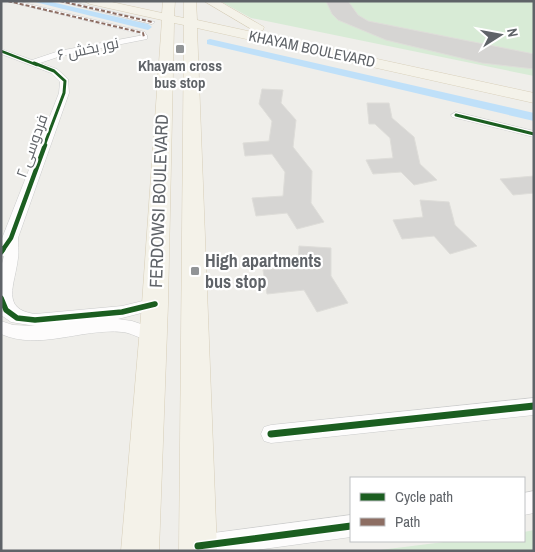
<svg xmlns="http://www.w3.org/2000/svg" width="535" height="552" viewBox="0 0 535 552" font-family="'Archivo Narrow',Cairo,sans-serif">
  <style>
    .green { fill: #d8ebd6 }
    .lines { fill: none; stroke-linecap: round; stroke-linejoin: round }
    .canal { fill: #bfe0f9; fill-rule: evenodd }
    .building { fill: #d6d5d3; stroke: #deddd9 }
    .pedestrian-casing { stroke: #cbcccc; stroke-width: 1 }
    .minor-casing { stroke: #cbcccc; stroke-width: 1 }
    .primary-casing { stroke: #d7ceb8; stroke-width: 1 }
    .pedestrian { fill: #fdfcfc; fill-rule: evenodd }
    .minor { fill: #fdfcfc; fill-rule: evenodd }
    .primary { fill: #f4f2e9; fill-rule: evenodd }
    .quiet { stroke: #8d6e63; stroke-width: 2; stroke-dasharray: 4 2; stroke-linecap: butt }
    .cycleway-far4-casing { stroke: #fff; stroke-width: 4.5 }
    .cycleway-far3-casing { stroke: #fff; stroke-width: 5 }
    .cycleway-far2-casing { stroke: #fff; stroke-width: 7 }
    .cycleway-far1-casing { stroke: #fff; stroke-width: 9 }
    .cycleway-casing { stroke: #fff; stroke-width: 10 }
    .cycleway-far4 { stroke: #1b5e20; stroke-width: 2.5 }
    .cycleway-far3 { stroke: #1b5e20; stroke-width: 3 }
    .cycleway-far2 { stroke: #1b5e20; stroke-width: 4.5 }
    .cycleway-far1 { stroke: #1b5e20; stroke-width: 5.5 }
    .cycleway { stroke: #1b5e20; stroke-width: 7 }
    .poi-dot { fill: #919496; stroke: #fff; stroke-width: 2 }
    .labels { text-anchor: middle; stroke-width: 4.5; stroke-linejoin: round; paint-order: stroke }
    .far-street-label { font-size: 15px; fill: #5f6368; stroke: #fff }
    .far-poi-label { font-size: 15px; font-weight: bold; fill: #5f6368; stroke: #fff }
    .street-label { font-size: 18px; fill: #5f6368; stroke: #fff }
    .poi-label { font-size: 18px; font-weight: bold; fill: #5f6368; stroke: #fff; text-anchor: start }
  </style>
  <rect width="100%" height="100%" fill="#efeeea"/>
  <g class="green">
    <path d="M220,1H534V76L251,18Z"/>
    <path d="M534,530V551H372L452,541H524V532Z"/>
  </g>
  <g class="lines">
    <g class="canal">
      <path d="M31,1H47L148,24L152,27L148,30Z"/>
      <path d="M210,39L534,113V121L207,44V40Z"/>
    </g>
  </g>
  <g class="building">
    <path d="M326,1H348L358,15L368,21L534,54V69L482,63L386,40L338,20L332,14Z"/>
    <path d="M262,89L283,90L281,103L296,120L293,147L312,171L311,203L324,222L297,229L287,213L256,216L252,198L283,196L285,172L272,154L245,156L243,143L269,141L272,121L259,104Z"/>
    <path d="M367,103H389L392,118L414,137L420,164L437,180L414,185L401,172L373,174L366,160L393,158L390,138L375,124H369Z"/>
    <path d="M534,176V193L513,195L500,179Z"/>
    <path d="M420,200L449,202L455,225L477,246L450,254L434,236L402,239L393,220L423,217Z"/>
    <path d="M299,246L331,248V276L348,303L317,312L304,290L267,294L263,270L298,266Z"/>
  </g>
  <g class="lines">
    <defs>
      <g id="pedestrian">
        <path d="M6,1H16L145,32L147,37L142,38L140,34Z"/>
        <path d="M58,1H68L155,22L152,24Z"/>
      </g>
      <g id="minor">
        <path d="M144,35H147V39L61,56L40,63L57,69L68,79L69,93L18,238C18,244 19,251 18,258C15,285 0,309 35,314L122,306L155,298L161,300L163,304L161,308L118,319L132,321L159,330L161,335L159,340C146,344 135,333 122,332C82,328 39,351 1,334V321L13,325L35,326L11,322L1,315V267L4,256L1,257V241L59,93L60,82L51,73L1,54V49L32,60L59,51Z"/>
        <path d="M456,112L534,131V137L452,117L451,115Z"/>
        <path d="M534,398V415L271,443L264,441L261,434L264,427L271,425Z"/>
        <path d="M534,491V513L524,515V493Z"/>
        <path d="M351,515V537L249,551H188L187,546L190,538L198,535Z"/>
      </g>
      <g id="primary">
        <path d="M84,1H107L162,13L163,1H175L174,16L184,18V1H196L197,20L534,93V103L197,28L217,551H179L184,25L174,23L168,304L159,551H121L142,304L162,20L90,4Z"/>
        <path d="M204,1H219L264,27L263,30H253Z"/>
      </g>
    </defs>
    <use href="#pedestrian" class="pedestrian-casing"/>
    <use href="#minor" class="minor-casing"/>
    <use href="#primary" class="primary-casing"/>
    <use href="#pedestrian" class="pedestrian"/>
    <use href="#minor" class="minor"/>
    <use href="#primary" class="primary"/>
    <g class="quiet">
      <path d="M8,1L143,33L144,37"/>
      <path d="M60,1L152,22"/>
    </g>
    <defs>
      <path id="cycleway-far4" d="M1,51L37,65"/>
      <g id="cycleway-far3">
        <path d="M34,63L54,71L65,81L64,93L44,146"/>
        <path d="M456,115L534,134"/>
      </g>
      <path id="cycleway-far2" d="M2,251L11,238L45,145"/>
      <g id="cycleway-far1">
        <path d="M1,252L3,249"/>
        <path d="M1,298L6,310L17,318L35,320L122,312L155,304"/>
      </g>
      <g id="cycleway">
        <path d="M271,434L534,406"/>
        <path d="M198,546L351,526"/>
      </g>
    </defs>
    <use href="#cycleway-far4" class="cycleway-far4-casing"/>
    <use href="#cycleway-far3" class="cycleway-far3-casing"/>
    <use href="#cycleway-far2" class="cycleway-far2-casing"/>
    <use href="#cycleway-far1" class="cycleway-far1-casing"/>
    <use href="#cycleway" class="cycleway-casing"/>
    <use href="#cycleway-far4" class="cycleway-far4"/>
    <use href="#cycleway-far3" class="cycleway-far3"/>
    <use href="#cycleway-far2" class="cycleway-far2"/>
    <use href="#cycleway-far1" class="cycleway-far1"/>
    <use href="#cycleway" class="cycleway"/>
  </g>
  <g class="poi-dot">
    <rect x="175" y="44" width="10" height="10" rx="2.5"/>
    <rect x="190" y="266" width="10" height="10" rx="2.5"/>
  </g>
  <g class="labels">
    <g class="far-street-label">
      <text transform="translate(88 49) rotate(-12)" y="5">نور بخش ۶</text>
      <text transform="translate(312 49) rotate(12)" y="5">KHAYAM BOULEVARD</text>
      <text transform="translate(32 146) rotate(-70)" y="5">فردوسی ۲</text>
    </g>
    <g class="far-poi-label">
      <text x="180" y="71">Khayam cross<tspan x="180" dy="17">bus stop</tspan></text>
    </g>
    <g class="street-label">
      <text transform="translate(159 201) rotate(-88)" y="6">FERDOWSI BOULEVARD</text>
    </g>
    <g class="poi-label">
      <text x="205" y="267">High apartments<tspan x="205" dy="21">bus stop</tspan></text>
    </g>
  </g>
  <rect width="535" height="552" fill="none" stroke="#5f6368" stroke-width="5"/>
  <rect x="350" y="477" width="175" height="65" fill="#ffffff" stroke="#bfc1c3"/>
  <rect x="360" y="493" width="25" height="8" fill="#1b5e20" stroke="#bfc1c3"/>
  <text x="395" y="502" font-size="15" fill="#5f6368">Cycle path</text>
  <rect x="360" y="518" width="25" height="8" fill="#8d6e63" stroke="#bfc1c3"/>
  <text x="395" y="527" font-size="15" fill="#5f6368">Path</text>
  <g transform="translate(500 35) rotate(79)" stroke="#ffffff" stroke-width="4" paint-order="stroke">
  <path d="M0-4L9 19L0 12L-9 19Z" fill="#5f6368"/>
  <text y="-8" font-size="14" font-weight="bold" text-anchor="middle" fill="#5f6368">N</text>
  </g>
</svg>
